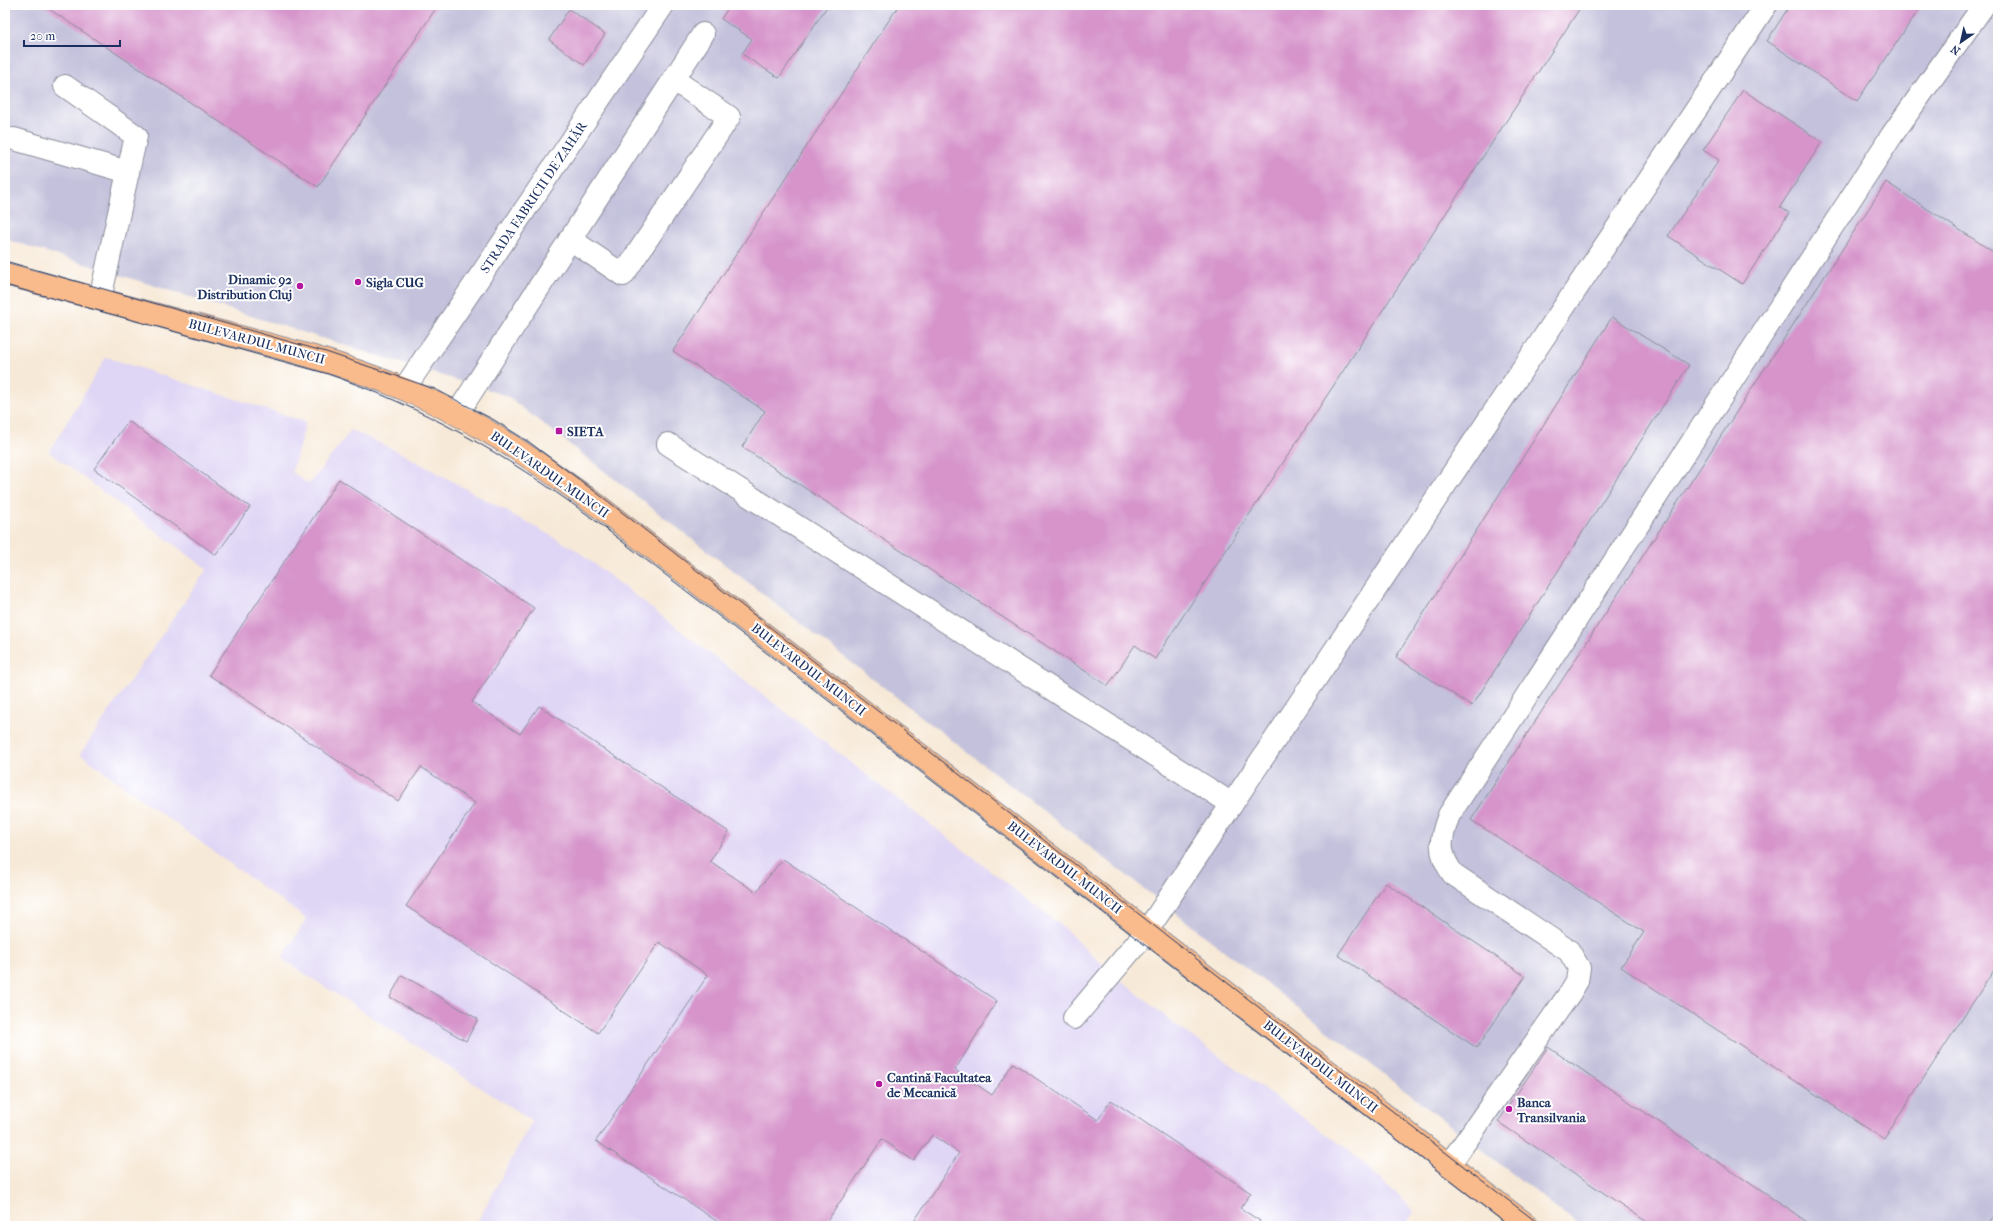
<svg xmlns="http://www.w3.org/2000/svg" width="2003" height="1231" viewBox="0 0 2003 1231" font-family="'IM FELL French Canon',serif">
  <style>
    .built { fill: #dfd5f5 }
    .industrial { fill: #c3c1db }
    .building { fill: #d694cb }
    .lines { fill: none; stroke-linecap: round; stroke-linejoin: round }
    .minor-casing { stroke: #898c9a; stroke-width: 24 }
    .major-casing { stroke: #898c9a; stroke-width: 24 }
    .minor { stroke: #fff; stroke-width: 22 }
    .major { stroke: #fabb8c; stroke-width: 22 }
    .tram { stroke: #1b2f5e; stroke-width: 1 }
    .poi-dot { fill: #b5179e; stroke: #fff; stroke-width: 1.5 }
    .labels { text-anchor: middle; stroke-width: 4; stroke-linejoin: round; paint-order: stroke }
    .street-label { font-size: 13px; fill: #1b2f5e; stroke: #fff }
    .poi-label { font-size: 13px; font-weight: bold; fill: #1b2f5e; stroke: #fff; text-anchor: start }
  </style>
  <rect width="100%" height="100%" fill="#fff"/>
  <filter id="ink" filterUnits="userSpaceOnUse"><feTurbulence type="fractalNoise" baseFrequency=".025" numOctaves="2"/><feDisplacementMap in="SourceGraphic" scale="8" xChannelSelector="R" yChannelSelector="G"/><feConvolveMatrix kernelMatrix="1 2 1 2 8 2 1 2 1" color-interpolation-filters="sRGB"/></filter>
  <filter id="wash" filterUnits="userSpaceOnUse"><feTurbulence type="fractalNoise" baseFrequency=".012" numOctaves="4" result="noise"/><feDisplacementMap in="SourceGraphic" scale="16" xChannelSelector="R" yChannelSelector="G"/><feGaussianBlur stdDeviation="0.9" result="paint"/><feColorMatrix in="noise" values="0 0 0 0 0 0 0 0 0 0 0 0 0 0 0 0 0 1.4 0 .05"/><feComposite in="paint" operator="in"/></filter>
  <g filter="url(#wash)">
    <rect width="100%" height="100%" fill="#f7e9d7"/>
    <path class="built" d="M106,357L306,422L292,472L309,484L351,430L399,452L575,549L1058,923L1111,972L1180,1028L1350,1151L1415,1211L1403,1226H475L532,1121L282,959L306,919L80,754L207,569L49,452Z"/>
    <path class="industrial" d="M5,5H1998V1226H1580L507,396L5,239Z"/>
    <g id="blocks">
      <g class="building">
        <path d="M43,5H438L318,187Z"/>
        <path d="M730,5H828L779,78L742,54L752,39L721,19Z"/>
        <path d="M899,5H1582L1155,659L1135,645L1108,686L742,447L765,411L673,351Z"/>
        <path d="M1790,5H1922L1857,101L1767,41Z"/>
        <path d="M569,9L605,34L584,65L549,40Z"/>
        <path d="M1743,90L1822,142L1780,207L1789,213L1742,284L1668,236L1719,160L1703,150Z"/>
        <path d="M1886,182L1998,255V964L1884,1139L1621,967L1644,932L1471,820Z"/>
        <path d="M1612,317L1689,365L1472,706L1396,657Z"/>
        <path d="M128,421L250,507L216,555L94,469Z"/>
        <path d="M339,479L534,608L472,702L520,734L539,706L729,832L710,861L756,892L783,859L997,1001L955,1070L992,1095L1013,1063L1098,1120L1111,1100L1251,1193L1240,1208L1260,1221L1257,1226H911L959,1153L932,1135L914,1161L882,1139L824,1226H724L596,1141L708,975L659,942L598,1033L406,906L475,803L421,767L398,801L209,675Z"/>
        <path d="M1386,883L1525,976L1477,1048L1338,955Z"/>
        <path d="M402,975L478,1019L466,1041L390,997Z"/>
        <path d="M1548,1047L1813,1226H1653L1498,1122Z"/>
        <path d="M1998,1213V1226H1989Z"/>
      </g>
    </g>
  </g>
  <g filter="url(#ink)">
    <use href="#blocks" fill-opacity="0" stroke="#898c9a" stroke-width="1"/>
    <g class="lines">
      <defs>
        <g id="minor">
          <path d="M65,86L136,136L128,172"/>
          <path d="M14,139L128,172L100,299"/>
          <path d="M570,239L623,275L729,117L674,80"/>
          <path d="M404,389L663,5"/>
          <path d="M457,414L703,34"/>
          <path d="M668,444L1232,804"/>
          <path d="M1074,1018L1147,931L1766,5"/>
          <path d="M1449,1165L1570,993L1577,981L1579,968L1569,951L1453,874C1437,852 1440,839 1449,815L1892,135L1984,5"/>
        </g>
        <path id="major" d="M5,274C77,293 149,312 221,332C283,348 345,364 404,389C476,419 538,462 601,508L1528,1226"/>
      </defs>
      <use href="#minor" class="minor-casing"/>
      <use href="#major" class="major-casing"/>
      <use href="#minor" class="minor"/>
      <use href="#major" class="major"/>
      <g class="tram">
        <path d="M5,261L326,352L435,389L494,420L529,442L605,499L1454,1159L1542,1226"/>
        <path d="M5,285L325,373C424,407 504,454 588,515L1509,1226"/>
      </g>
    </g>
  </g>
  <g class="poi-dot">
    <circle cx="358" cy="282" r="4"/>
    <circle cx="300" cy="286" r="4"/>
    <rect x="555" y="427" width="8" height="8" rx="2"/>
    <circle cx="879" cy="1084" r="4"/>
    <circle cx="1509" cy="1109" r="4"/>
  </g>
  <g class="labels">
    <g class="street-label">
      <text transform="translate(533 197) rotate(-56)" y="5">STRADA FABRICII DE ZAHĂR</text>
      <text transform="translate(257 341) rotate(15)" y="5">BULEVARDUL MUNCII</text>
      <text transform="translate(550 474) rotate(35)" y="5">BULEVARDUL MUNCII</text>
      <text transform="translate(809 669) rotate(38)" y="5">BULEVARDUL MUNCII</text>
      <text transform="translate(1065 867) rotate(38)" y="5">BULEVARDUL MUNCII</text>
      <text transform="translate(1321 1066) rotate(38)" y="5">BULEVARDUL MUNCII</text>
    </g>
    <g class="poi-label">
      <text x="292" y="284" text-anchor="end">Dinamic 92<tspan x="292" dy="15">Distribution Cluj</tspan></text>
      <text x="366" y="287">Sigla CUG</text>
      <text x="567" y="436">SIETA</text>
      <text x="887" y="1082">Cantină Facultatea<tspan x="887" dy="15">de Mecanică</tspan></text>
      <text x="1517" y="1107">Banca<tspan x="1517" dy="15">Transilvania</tspan></text>
    </g>
  </g>
  <rect width="2003" height="1231" fill="none" stroke="#fff" stroke-width="20"/>
  <g transform="translate(1961 42) rotate(214)" stroke="#ffffff" stroke-width="3" paint-order="stroke">
  <path d="M0-3L7 15L0 10L-7 15Z" fill="#1b2f5e"/>
  <text y="-6" font-size="11" font-weight="bold" text-anchor="middle" fill="#1b2f5e">N</text>
  </g>
  <path d="M24 40v6h96v-6" fill="none" stroke="#1b2f5e" stroke-width="2"/>
  <text x="30" y="40" font-size="12" fill="#1b2f5e" stroke="#ffffff" stroke-width="3" paint-order="stroke">20 m</text>
</svg>
